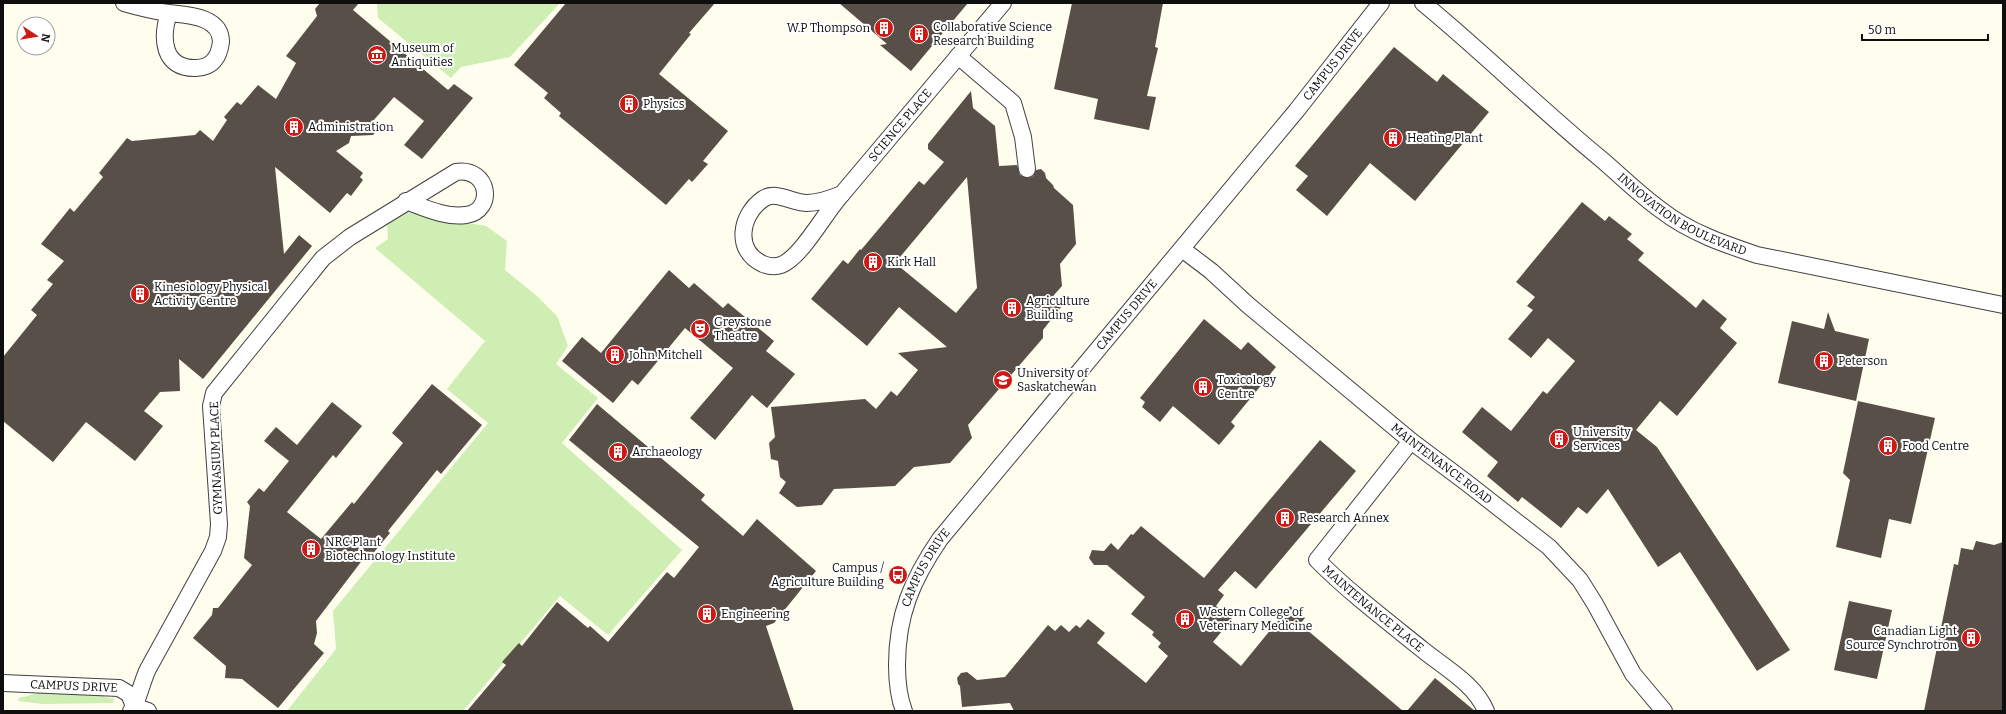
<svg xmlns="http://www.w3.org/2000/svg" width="2006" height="714" viewBox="0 0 2006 714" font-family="Bitter,serif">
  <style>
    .green { fill: #ceeeb3 }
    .building { fill: #584f49; fill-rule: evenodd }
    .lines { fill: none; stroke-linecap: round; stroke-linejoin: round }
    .minor-casing { stroke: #414141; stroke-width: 18 }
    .minor { stroke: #fff; stroke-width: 16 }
    .labels { text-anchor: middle; stroke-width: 4; stroke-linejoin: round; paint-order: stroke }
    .poi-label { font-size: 12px; fill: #0e0e0e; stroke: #fff; text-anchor: start }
    .street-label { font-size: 12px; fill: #0e0e0e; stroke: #fff }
  </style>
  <rect width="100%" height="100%" fill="#fffdee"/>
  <g class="green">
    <path d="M377,3H560L510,57L461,67L451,78L378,18Z"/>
    <path d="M406,212L486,226L507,241L505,270L538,297L557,316L568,346L556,364L598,398L562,443L682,550L608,635L560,596L463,711H287L336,649L333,611L488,423L447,389L485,341L375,248L388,239L387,223Z"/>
    <path d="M66,692L94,694L114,699L113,703L43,704L18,701L19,698L39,693Z"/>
  </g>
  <g class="building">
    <path d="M320,3H359L353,10L448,90L454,84L473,98L422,159L404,145L424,121L394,97L373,121L380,127L373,135L351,136L349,143L336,151L363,173L360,177L363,180L351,196L347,193L330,213L275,167L284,254L299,235L312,246L203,379L179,359L180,391L160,392L144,411L163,426L135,461L86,422L53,462L3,421V357L37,315L31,310L53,284L47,280L64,261L41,244L70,208L74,212L103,177L99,173L127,138L132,141L195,135L200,130L213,141L227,120L224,117L237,102L241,105L258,85L276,99L296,63L286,56L317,16L315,9Z"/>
    <path d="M566,3H715L689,33L691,34L659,74L728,131L703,161L708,164L692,182L689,179L666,205L559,116L561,113L544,98L548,93L514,65Z"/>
    <path d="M839,3H968L911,71L880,45L887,44Z"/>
    <path d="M1072,3H1163L1155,47L1158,48L1147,96L1156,97L1149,130L1094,119L1098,99L1054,89Z"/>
    <path d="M1394,47L1437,82L1443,74L1489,112L1415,201L1370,163L1327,216L1296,190L1308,176L1295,166Z"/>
    <path d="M971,91L973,108L995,126L999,166L1017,165L1020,175L1028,178L1033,176L1036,170L1041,169L1045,173L1046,178L1053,185L1054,188L1073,205L1076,244L1060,264L1062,286L1046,304L1061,307L1043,330V338L968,425L972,438L950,463L914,467L895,486L834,489L822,505L797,507L779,493L786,482L780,477L778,461L771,459L769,443L775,437L771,407L865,399L876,409L891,391L897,396L918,370L898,353L947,347L899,307L867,346L811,299L843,260L848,264L860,249L861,250L919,181L924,185L944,162L928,149V144ZM967,177L977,288L956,313L895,263Z"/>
    <path d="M1582,202L1605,221L1609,216L1632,234L1627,239L1644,253L1638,260L1683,297L1696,308L1703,299L1727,319L1720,328L1737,343L1677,416L1660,401L1636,430L1657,447L1790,650L1757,671L1680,552L1658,567L1608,489L1587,514L1578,507L1561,528L1522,497L1518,502L1487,476L1498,462L1462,432L1482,407L1511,431L1543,391L1547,394L1575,361L1548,338L1531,358L1508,339L1533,310L1527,306L1535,297L1516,282Z"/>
    <path d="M669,270L689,288L694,283L723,308L728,303L774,341L766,351L795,374L767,408L752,395L715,440L690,418L733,368L685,328L638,385L632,380L613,403L562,361L582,337L601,353Z"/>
    <path d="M1828,312L1835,331L1869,339L1856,401L1778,383L1792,321L1824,329Z"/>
    <path d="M1204,319L1241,350L1248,342L1276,367L1231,422L1235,426L1219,445L1173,406L1160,422L1142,407L1145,402L1140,398Z"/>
    <path d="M432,384L482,425L441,474L437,470L388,531L390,533L370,557L367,554L316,621L317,633L314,644L324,653L278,708L242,679L225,678L226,666L193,638L212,615L213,608H218L252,565L244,558L250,506L247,502L259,488L264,492L289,461L264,441L276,427L297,445L332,402L362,426L336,458L333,455L287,512L321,539L352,502L354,504L403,443L392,433Z"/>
    <path d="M1858,401L1935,418L1911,524L1889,519L1881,558L1836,547L1850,480L1843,473Z"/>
    <path d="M597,404L705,495L701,500L743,536L757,519L816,571L774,623L766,626L794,711H467L506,665L502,662L519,643L522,646L557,602L588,628L590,626L608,642L667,572L674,578L699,547L569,440Z"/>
    <path d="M1320,440L1356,471L1256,589L1235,571L1218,590L1224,595L1216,606L1232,619L1213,642L1241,666L1290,606L1305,618L1300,624L1403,711H1014L1010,703L962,707L960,686L958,684L957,678L961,673L967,672L977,680L1005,677L1048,625L1055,631L1061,625L1069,632L1076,625L1080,628L1088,619L1105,633L1097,643L1146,683L1168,656L1158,647L1161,643L1152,635L1154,632L1131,614L1145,597L1107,565H1094L1089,558L1092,550L1104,551L1111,543L1118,550L1131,534L1133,535L1141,526L1204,578Z"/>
    <path d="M1976,541L1994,545L2003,542V711H1924L1954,564L1958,565L1961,548L1973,550Z"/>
    <path d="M1849,601L1892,610L1877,679L1834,670Z"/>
    <path d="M1435,678L1475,711H1407Z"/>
  </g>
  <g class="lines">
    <defs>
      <g id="minor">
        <path d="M124,3C138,7 154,11 169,13C187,15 221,16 221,42C220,49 219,54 215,59C211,65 203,68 196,68C162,69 161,37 169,13"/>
        <path id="s1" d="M1423,3C1484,53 1540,109 1601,159C1621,176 1640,195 1661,210C1689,232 1724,244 1757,255L2003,305"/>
        <path d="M958,56L1013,103L1023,137L1027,169"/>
        <path d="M842,194C826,211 801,258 781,265C775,267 768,266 763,264C734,251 740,215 763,199C776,190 792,203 807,203C819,203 830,199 842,194Z"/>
        <path id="s2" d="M842,194L1003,3"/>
        <path id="s3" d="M1182,249L1211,271L1248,305L1411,441L1467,483L1549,547L1580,580L1595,604L1633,674L1664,711"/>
        <path id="s4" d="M1411,441L1317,560C1350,593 1387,621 1423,650C1445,668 1475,684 1486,711"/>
        <path id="s5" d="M3,683L119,688L129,694L134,706L148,711"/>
        <path d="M131,711C138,702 142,681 148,669L213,551L218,537L219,524L211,406L214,393L323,258L350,237L456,172C490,167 495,211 466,215C446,218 425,208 406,201"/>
        <path id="s6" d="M904,711C899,698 897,680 897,665C897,615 912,580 940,539L1297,110L1381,3"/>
      </g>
    </defs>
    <use href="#minor" class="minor-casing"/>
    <use href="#minor" class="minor"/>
  </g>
  <defs>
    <symbol id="building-disc" viewBox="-11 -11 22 22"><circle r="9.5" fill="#cd1916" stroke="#fff"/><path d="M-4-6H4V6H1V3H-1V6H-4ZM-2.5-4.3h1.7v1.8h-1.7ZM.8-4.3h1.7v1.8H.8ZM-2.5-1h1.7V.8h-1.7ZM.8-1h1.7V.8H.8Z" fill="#fff"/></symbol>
    <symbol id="museum-disc" viewBox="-11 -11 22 22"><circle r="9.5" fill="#cd1916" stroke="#fff"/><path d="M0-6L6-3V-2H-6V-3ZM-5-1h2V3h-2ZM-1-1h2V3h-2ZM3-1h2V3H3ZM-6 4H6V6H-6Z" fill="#fff"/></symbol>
    <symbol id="theatre-disc" viewBox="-11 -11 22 22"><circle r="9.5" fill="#cd1916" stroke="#fff"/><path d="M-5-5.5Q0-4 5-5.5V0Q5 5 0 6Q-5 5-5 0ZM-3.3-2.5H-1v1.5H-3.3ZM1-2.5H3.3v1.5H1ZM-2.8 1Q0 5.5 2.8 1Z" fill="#fff"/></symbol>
    <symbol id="university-disc" viewBox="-11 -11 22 22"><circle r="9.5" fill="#cd1916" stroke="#fff"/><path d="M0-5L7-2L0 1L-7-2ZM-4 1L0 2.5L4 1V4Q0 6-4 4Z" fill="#fff"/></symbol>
    <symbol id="bus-disc" viewBox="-11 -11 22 22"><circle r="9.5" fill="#cd1916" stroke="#fff"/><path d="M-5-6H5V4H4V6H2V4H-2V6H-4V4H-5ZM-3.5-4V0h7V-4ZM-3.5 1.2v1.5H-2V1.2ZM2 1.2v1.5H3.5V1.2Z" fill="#fff"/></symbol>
  </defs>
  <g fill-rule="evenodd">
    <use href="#building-disc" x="873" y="17" width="22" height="22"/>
    <use href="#building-disc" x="908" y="23" width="22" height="22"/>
    <use href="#museum-disc" x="366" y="44" width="22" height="22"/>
    <use href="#building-disc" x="618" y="93" width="22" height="22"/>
    <use href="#building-disc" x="283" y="116" width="22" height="22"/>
    <use href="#building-disc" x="1382" y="127" width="22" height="22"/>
    <use href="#building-disc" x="862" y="251" width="22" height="22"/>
    <use href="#building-disc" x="129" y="283" width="22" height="22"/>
    <use href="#building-disc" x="1001" y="297" width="22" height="22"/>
    <use href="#theatre-disc" x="689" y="318" width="22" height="22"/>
    <use href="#building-disc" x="604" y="344" width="22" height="22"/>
    <use href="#building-disc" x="1813" y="350" width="22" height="22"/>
    <use href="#university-disc" x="992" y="369" width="22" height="22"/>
    <use href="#building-disc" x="1192" y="376" width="22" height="22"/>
    <use href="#building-disc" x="1548" y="428" width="22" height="22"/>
    <use href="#building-disc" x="1877" y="435" width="22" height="22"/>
    <use href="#building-disc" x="607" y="441" width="22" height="22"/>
    <use href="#building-disc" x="1274" y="507" width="22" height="22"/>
    <use href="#building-disc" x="300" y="538" width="22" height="22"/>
    <use href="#bus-disc" x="887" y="564" width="22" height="22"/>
    <use href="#building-disc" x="696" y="603" width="22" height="22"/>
    <use href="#building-disc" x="1174" y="608" width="22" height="22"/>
    <use href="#building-disc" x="1960" y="627" width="22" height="22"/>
  </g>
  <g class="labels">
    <g class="poi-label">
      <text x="933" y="31">Collaborative Science<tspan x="933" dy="14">Research Building</tspan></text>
      <text x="870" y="32" text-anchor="end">W.P Thompson</text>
      <text x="391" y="52">Museum of<tspan x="391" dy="14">Antiquities</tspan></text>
      <text x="643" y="108">Physics</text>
      <text x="308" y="131">Administration</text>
      <text x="1407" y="142">Heating Plant</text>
      <text x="887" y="266">Kirk Hall</text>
      <text x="154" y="291">Kinesiology Physical<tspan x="154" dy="14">Activity Centre</tspan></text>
      <text x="1026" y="305">Agriculture<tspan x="1026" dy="14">Building</tspan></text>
      <text x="714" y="326">Greystone<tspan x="714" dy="14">Theatre</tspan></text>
      <text x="629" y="359">John Mitchell</text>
      <text x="1838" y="365">Peterson</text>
      <text x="1017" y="377">University of<tspan x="1017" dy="14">Saskatchewan</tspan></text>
      <text x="1217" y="384">Toxicology<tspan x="1217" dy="14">Centre</tspan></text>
      <text x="1573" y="436">University<tspan x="1573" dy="14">Services</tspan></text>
      <text x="1902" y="450">Food Centre</text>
      <text x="632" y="456">Archaeology</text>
      <text x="1299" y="522">Research Annex</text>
      <text x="325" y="546">NRC Plant<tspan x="325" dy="14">Biotechnology Institute</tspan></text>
      <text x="884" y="572" text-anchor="end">Campus /<tspan x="884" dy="14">Agriculture Building</tspan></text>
      <text x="1199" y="616">Western College of<tspan x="1199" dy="14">Veterinary Medicine</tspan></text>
      <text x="721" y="618">Engineering</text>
      <text x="1957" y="635" text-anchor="end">Canadian Light<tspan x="1957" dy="14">Source Synchrotron</tspan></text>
    </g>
    <g class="street-label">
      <text dy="4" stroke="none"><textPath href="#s6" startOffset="798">CAMPUS DRIVE</textPath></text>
      <text dy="4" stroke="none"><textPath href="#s2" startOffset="90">SCIENCE PLACE</textPath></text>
      <text dy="4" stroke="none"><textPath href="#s1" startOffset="336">INNOVATION BOULEVARD</textPath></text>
      <text dy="4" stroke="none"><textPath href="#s6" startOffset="474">CAMPUS DRIVE</textPath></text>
      <text transform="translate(216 458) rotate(-92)" y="4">GYMNASIUM PLACE</text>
      <text dy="4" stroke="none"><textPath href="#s3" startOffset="337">MAINTENANCE ROAD</textPath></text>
      <text dy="4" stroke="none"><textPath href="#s6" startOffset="150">CAMPUS DRIVE</textPath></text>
      <text dy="4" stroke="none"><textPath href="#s4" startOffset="226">MAINTENANCE PLACE</textPath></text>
      <text dy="4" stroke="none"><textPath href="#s5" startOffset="71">CAMPUS DRIVE</textPath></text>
    </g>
  </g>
  <rect width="2006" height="714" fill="none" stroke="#0e0e0e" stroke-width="8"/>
  <g transform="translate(36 36) rotate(102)"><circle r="19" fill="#ffffff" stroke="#9f9f9f"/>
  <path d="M0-3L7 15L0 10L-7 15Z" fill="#cd1916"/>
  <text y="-6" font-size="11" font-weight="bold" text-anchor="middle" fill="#0e0e0e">N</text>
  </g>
  <path d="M1862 34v6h126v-6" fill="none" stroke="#0e0e0e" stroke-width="2"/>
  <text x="1868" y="34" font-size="12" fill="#0e0e0e" stroke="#ffffff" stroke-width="3" paint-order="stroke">50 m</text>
</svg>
